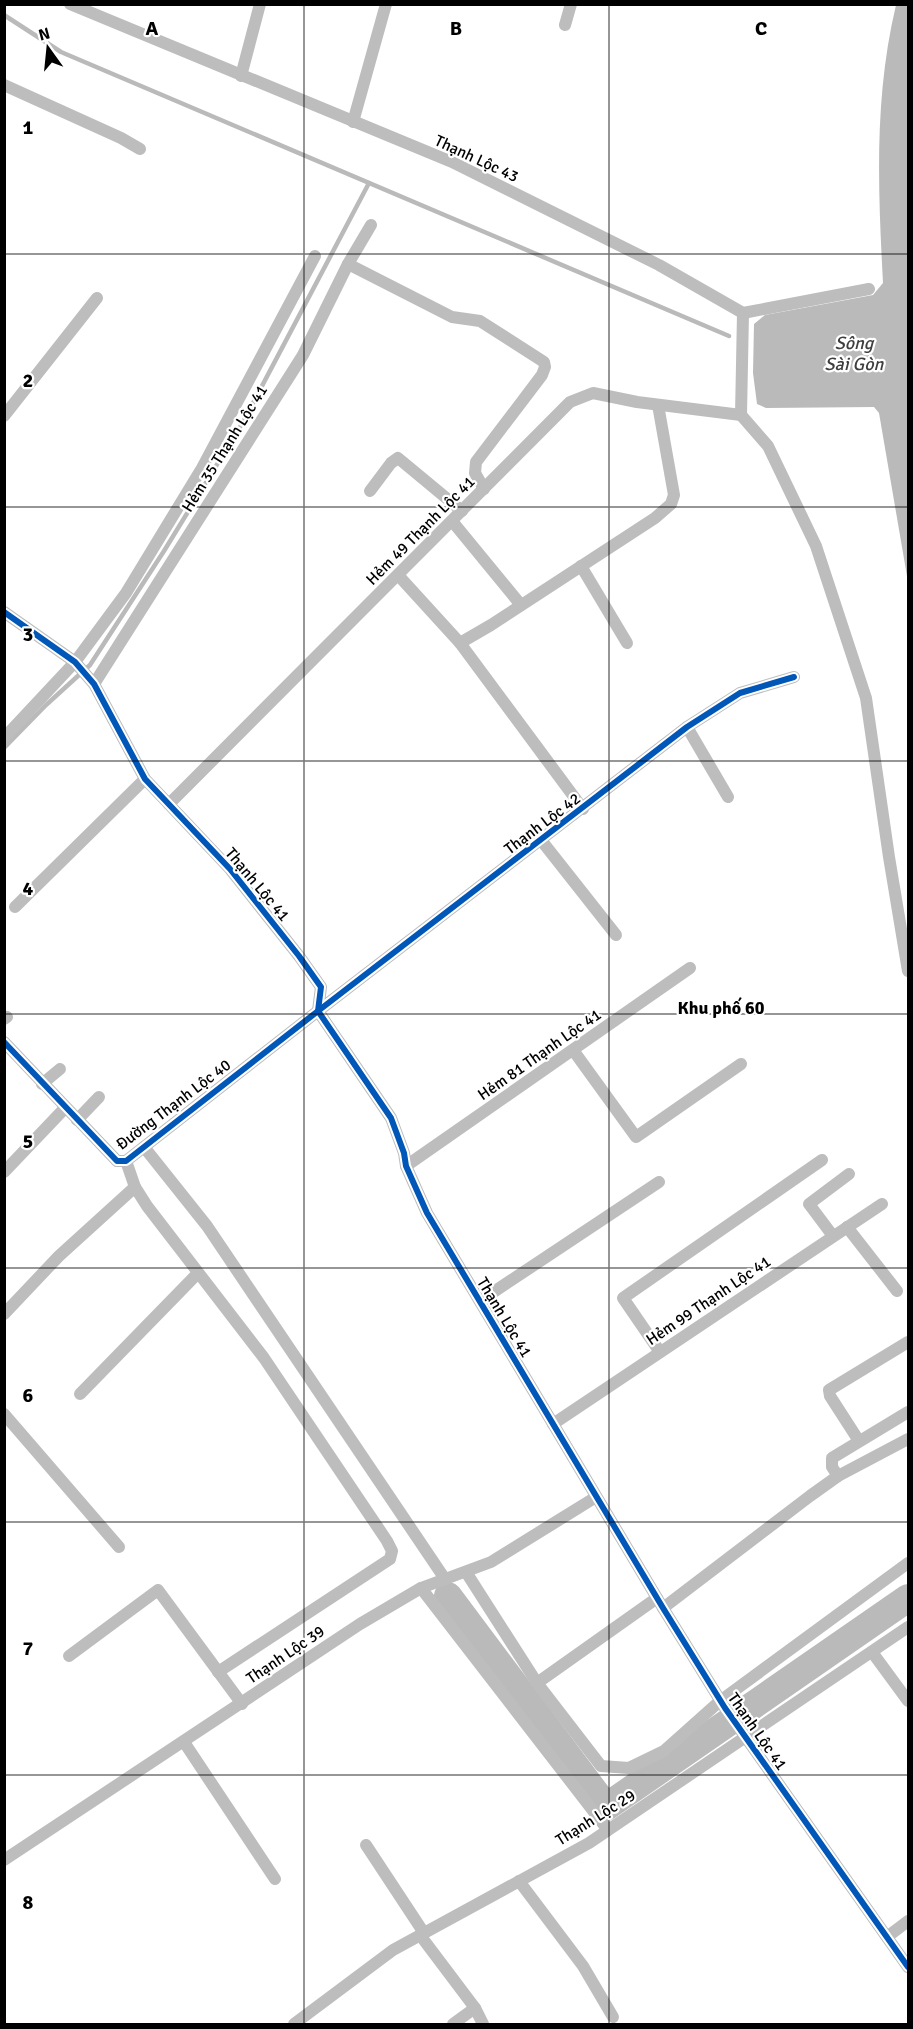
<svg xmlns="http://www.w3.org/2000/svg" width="913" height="2029" viewBox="0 0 913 2029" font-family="Signika,sans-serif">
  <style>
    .water { fill: #bababa }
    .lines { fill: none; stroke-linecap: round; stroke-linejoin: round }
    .stream { stroke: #bababa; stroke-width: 4.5 }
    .river { stroke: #bababa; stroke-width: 28 }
    .minor { stroke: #bdbdbd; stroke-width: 12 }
    .cycleway-casing { stroke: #fff; stroke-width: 10 }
    .cycleway { stroke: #0057b8; stroke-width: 6 }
    .grid { fill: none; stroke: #000; stroke-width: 1.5; stroke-opacity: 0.55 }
    .labels { text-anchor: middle; stroke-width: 4.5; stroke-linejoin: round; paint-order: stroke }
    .street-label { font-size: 16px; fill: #000; stroke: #fff }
    .water-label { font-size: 18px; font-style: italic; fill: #3e3e3e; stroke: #fff }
    .neighbourhood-label { font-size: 18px; font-weight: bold; fill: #000; stroke: #fff }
    .grid-label { font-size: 20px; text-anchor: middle; font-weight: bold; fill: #000; stroke: #fff; stroke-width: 4.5; stroke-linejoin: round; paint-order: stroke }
  </style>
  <rect width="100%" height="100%" fill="#fff"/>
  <path class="water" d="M896,5H908V582L879,413L874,407L766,408L757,404L753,373L754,324L765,315L873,295L883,283C878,189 874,97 896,5Z"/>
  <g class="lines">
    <g class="stream">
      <path d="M4,15L61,52L729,336"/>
      <path d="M4,748L46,705L90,665L164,551L243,422L369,183"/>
    </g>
    <path class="river" d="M448,1596L606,1807L908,1598"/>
    <g class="minor">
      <path d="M70,4L452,162L659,265L743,313L869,289"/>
      <path d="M565,25L571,4"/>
      <path d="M241,76L260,4"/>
      <path d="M4,85L121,138L140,149"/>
      <path d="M353,122L386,4"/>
      <path d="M348,264L452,317L480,321L544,362L545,367L542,375L476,462L475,473L484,489"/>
      <path d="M743,313L741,415L768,446L816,546L866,698L889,857L908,971"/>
      <path d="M4,416L97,298"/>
      <path d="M370,491L391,463L398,458L462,511"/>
      <path d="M452,521L521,605"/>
      <path d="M581,566L627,643"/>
      <path d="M398,575L460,643L491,625L655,518L671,504L674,495L658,405"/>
      <path d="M4,612L75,662L94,684L145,779L230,869L299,956L321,987L318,1011L391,1118L404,1153L406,1166L427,1213L663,1608L725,1708L908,1967"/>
      <path d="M460,643L583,809"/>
      <path d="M94,684L303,355L348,264L371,225"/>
      <path d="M687,727L728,797"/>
      <path d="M4,738L75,662L126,593L202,468L315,256"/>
      <path d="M169,804L570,402L593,393L637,402L741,415"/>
      <path d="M541,840L616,935"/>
      <path d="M15,907L145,779"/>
      <path d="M4,1019L7,1017"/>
      <path d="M4,1042L117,1161H126L318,1011L687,727L740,693L794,677"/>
      <path d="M573,1050L636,1137L741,1064"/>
      <path d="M42,1084L60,1069"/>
      <path d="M77,1120L99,1097"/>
      <path d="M144,1147L207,1226L445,1579"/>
      <path d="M126,1161L135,1187L147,1206L264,1358L387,1541L392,1551L390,1559L218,1672"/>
      <path d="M406,1166L690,968"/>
      <path d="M4,1172L65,1108"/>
      <path d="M847,1227L897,1291"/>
      <path d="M833,1236L809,1204L849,1174"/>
      <path d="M480,1301L659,1182"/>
      <path d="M4,1314L59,1256L135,1187"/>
      <path d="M660,1352L623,1298L822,1160"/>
      <path d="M80,1394L198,1273"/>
      <path d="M4,1414L119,1547"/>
      <path d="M553,1424L882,1204"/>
      <path d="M859,1441L830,1396L829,1390L908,1342"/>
      <path d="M838,1476L832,1467V1458L908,1412"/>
      <path d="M466,1572L537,1683L601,1766L629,1768L664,1751L720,1701L908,1563"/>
      <path d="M421,1588L608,1830"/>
      <path d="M663,1608L810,1496L838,1476L908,1439"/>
      <path d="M872,1652L908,1701"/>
      <path d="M69,1656L158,1590L242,1704"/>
      <path d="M537,1683L657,1598"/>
      <path d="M184,1742L275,1879"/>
      <path d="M366,1845L424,1933"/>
      <path d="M4,1860L360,1624L421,1588L491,1562L596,1497"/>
      <path d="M519,1881L583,1966L613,2017"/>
      <path d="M420,1935L475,2008L483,2024"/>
      <path d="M887,1937L908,1921"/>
      <path d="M294,2024L393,1950L589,1843L908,1627"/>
      <path d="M453,2024L475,2008"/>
    </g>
    <defs>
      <g id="cycleway">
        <path d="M4,612L75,662L94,684L145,779L230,869L299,956L321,987L318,1011L391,1118L404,1153L406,1166L427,1213L663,1608L725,1708L908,1967"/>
        <path d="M4,1042L117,1161H126L318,1011L687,727L740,693L794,677"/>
      </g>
    </defs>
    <use href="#cycleway" class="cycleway-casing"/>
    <use href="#cycleway" class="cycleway"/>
  </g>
  <path class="grid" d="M304,4V2024M609,4V2024M4,254H908M4,507H908M4,761H908M4,1014H908M4,1268H908M4,1522H908M4,1775H908"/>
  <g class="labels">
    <g class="street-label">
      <text transform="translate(477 158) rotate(25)" y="6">Thạnh Lộc 43</text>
      <text transform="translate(224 448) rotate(-58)" y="6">Hẻm 35 Thạnh Lộc 41</text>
      <text transform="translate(420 530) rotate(-45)" y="6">Hẻm 49 Thạnh Lộc 41</text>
      <text transform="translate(542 823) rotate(-37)" y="6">Thạnh Lộc 42</text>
      <text transform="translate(258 884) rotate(50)" y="6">Thạnh Lộc 41</text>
      <text transform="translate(539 1054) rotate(-35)" y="6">Hẻm 81 Thạnh Lộc 41</text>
      <text transform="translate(173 1104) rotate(-37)" y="6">Đường Thạnh Lộc 40</text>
      <text transform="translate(708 1300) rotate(-34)" y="6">Hẻm 99 Thạnh Lộc 41</text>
      <text transform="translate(505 1317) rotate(59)" y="6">Thạnh Lộc 41</text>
      <text transform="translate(285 1654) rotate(-34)" y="6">Thạnh Lộc 39</text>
      <text transform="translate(758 1731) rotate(55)" y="6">Thạnh Lộc 41</text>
      <text transform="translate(595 1817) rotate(-32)" y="6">Thạnh Lộc 29</text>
    </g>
    <g class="water-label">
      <text x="854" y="349">Sông<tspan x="854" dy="21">Sài Gòn</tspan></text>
    </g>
    <g class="neighbourhood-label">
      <text x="721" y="1014">Khu phố 60</text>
    </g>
  </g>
  <g class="grid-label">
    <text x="152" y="35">A</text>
    <text x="456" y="35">B</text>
    <text x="761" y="35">C</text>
    <text x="28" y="134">1</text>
    <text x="28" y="387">2</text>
    <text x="28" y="641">3</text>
    <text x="28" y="895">4</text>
    <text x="28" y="1148">5</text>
    <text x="28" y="1402">6</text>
    <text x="28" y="1655">7</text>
    <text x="28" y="1909">8</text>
  </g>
  <rect width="913" height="2029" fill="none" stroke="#000000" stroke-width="12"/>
  <g transform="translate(48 48) rotate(345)" stroke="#ffffff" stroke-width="4.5" paint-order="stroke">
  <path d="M0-4.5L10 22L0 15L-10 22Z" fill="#000000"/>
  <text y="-9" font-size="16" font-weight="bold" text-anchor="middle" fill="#000000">N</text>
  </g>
</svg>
